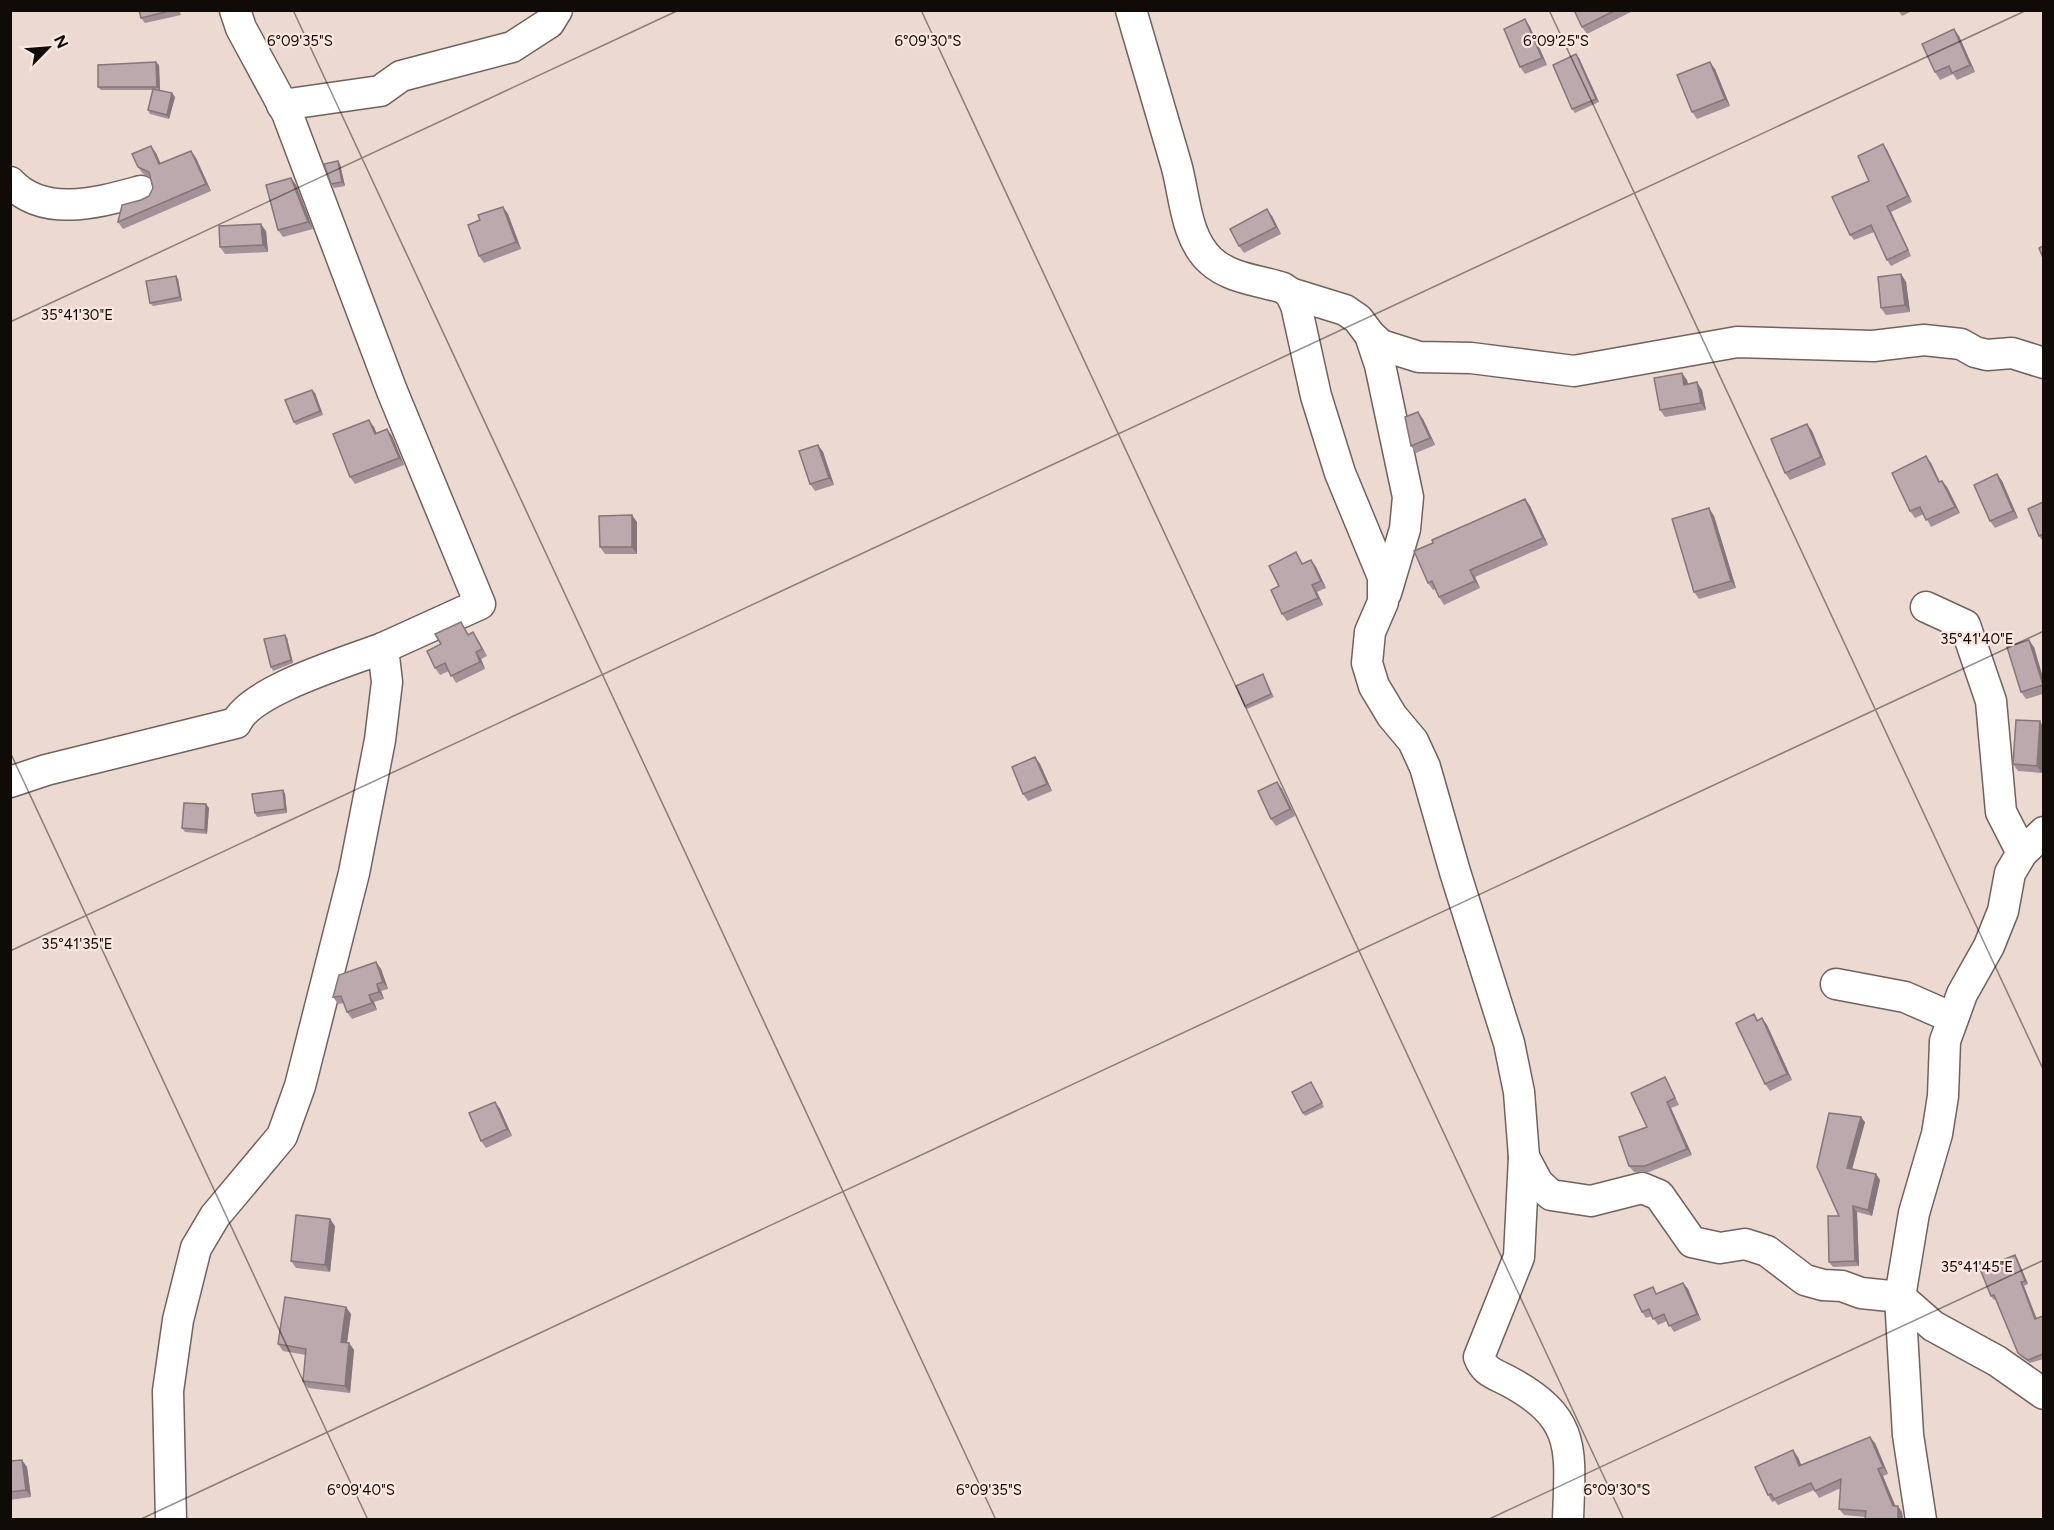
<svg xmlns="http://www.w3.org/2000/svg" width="2054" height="1530" viewBox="0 0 2054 1530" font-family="Figtree,sans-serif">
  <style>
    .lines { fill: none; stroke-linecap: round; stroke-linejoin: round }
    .minor-casing { stroke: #72625c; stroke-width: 33 }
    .minor { stroke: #fff; stroke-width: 30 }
    .wall { fill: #a29196 }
    .shaded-wall { fill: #84767a }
    .building { fill: #bca9ae; stroke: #84767a; stroke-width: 1.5 }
    .ticks { fill: none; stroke: #110b08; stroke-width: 1.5; stroke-opacity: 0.45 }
    .ticks-label { font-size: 15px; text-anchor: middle; fill: #110b08; stroke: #fae7df; stroke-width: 4.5; stroke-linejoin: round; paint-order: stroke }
  </style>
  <rect width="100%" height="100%" fill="#ecdad2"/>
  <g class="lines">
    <defs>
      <g id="minor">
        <path d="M1131,10C1146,62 1161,113 1176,164C1185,195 1185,238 1211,261C1231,279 1259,280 1283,288L1290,293L1296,305L1316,396L1340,473L1383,577V602L1370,632L1367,663L1374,686L1392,716L1413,741L1425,767L1455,872L1509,1043L1519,1092L1524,1157L1519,1257L1479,1357C1485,1373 1496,1374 1510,1382C1578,1419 1570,1451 1568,1520"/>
        <path d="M282,105L380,91L401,76L512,47L549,23L557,10"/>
        <path d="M10,182C44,219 100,202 141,191"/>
        <path d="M1290,293L1345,310L1358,319L1370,335L1380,365L1408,497L1405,529L1386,593"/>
        <path d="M1370,335L1381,345L1419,357L1471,358L1574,371L1737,342L1873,346L1924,340L1961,344L1975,352L1987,355L2012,353L2044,363"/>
        <path d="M1926,607L1965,625L1991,701L2001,812L2022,853"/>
        <path d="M10,782L46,770L236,723C251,690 347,662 383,648"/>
        <path d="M1836,984L1905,997L1953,1018"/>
        <path d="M1524,1157L1538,1183L1551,1195L1591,1201L1642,1188L1659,1195L1692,1242L1720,1248L1745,1244L1767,1251L1805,1280L1823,1285L1842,1286L1861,1293L1900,1297L1933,1326L1997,1361L2044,1394"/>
        <path d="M171,1520L168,1391L178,1320L196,1248L215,1216L282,1136L300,1086L354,873L380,740L387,682L383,648L480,604L392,391L287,113L241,28L235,10"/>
        <path d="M1921,1520L1908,1435L1900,1297L1914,1213L1937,1134L1943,1096L1945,1041L1962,994L1989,946L2003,911L2010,873L2022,853L2044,832"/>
      </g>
    </defs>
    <use href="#minor" class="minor-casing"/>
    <use href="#minor" class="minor"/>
  </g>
  <g class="wall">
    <path d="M139,10H179L181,15L145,23L141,18Z"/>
    <path d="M1574,10H1635L1587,34L1582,27Z"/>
    <path d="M1898,10H1914L1902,16Z"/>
    <path d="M1525,19L1530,27L1547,65L1525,74L1520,67Z"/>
    <path d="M1959,36L1975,72L1957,80L1953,74L1940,80L1935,72Z"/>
    <path d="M1579,58L1599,102L1575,113L1572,109Z"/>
    <path d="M159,65L160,90L175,97L169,119L150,114L148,110L153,90H101L98,87Z"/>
    <path d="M1715,69L1730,106L1697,119L1692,112Z"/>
    <path d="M1883,144L1887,150L1912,202L1891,212L1911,256L1891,266L1887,260L1874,232L1854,240L1850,235L1869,181Z"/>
    <path d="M191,151L196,158L211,191L123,229L118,222L141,200L149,196L153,188L150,178L143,174L138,167L156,153L160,164Z"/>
    <path d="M340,164L345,186L334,188L331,184Z"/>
    <path d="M291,178L296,185L313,229L283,237L278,230Z"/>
    <path d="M503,207L508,214L521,249L484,263L479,256L480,220Z"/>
    <path d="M1272,216L1281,234L1244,253L1239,246Z"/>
    <path d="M266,231L268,252L225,254L220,247Z"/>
    <path d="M1901,274L1906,282L1910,312L1886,315L1881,308Z"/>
    <path d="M178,279L182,301L153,306L150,303Z"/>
    <path d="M1687,380L1688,384L1702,390L1706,410L1665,417L1660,410Z"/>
    <path d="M315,393L323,415L296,425L294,422Z"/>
    <path d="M1423,419L1435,445L1416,453L1411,446Z"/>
    <path d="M1807,424L1812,431L1826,465L1790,480L1785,473Z"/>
    <path d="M374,427L376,433L387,429L392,436L404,465L355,484L350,477Z"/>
    <path d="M818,445L823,452L834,485L815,491L810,484Z"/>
    <path d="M1926,456L1931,463L1940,482L1947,487L1960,513L1931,527L1924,514L1915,518L1910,511Z"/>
    <path d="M1997,474L2002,481L2018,518L1995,528L1990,521Z"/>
    <path d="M1525,499L1530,506L1548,545L1475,577L1480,588L1444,605L1439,597L1435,589L1433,590L1428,583L1433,543Z"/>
    <path d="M2043,502V539L2042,540L2039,536Z"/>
    <path d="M1714,516L1736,588L1699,599L1694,592Z"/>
    <path d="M637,522V554H605L600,547Z"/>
    <path d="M1296,552L1303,564L1311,560L1316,567L1326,588L1317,592L1323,605L1287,621L1282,614Z"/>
    <path d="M461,622L469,635L473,632L478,640L487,656L481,659L485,669L456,683L449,671L440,675L435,668L441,644Z"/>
    <path d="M287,638L293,663L273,671L271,667Z"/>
    <path d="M2034,647L2043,678V694L2026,699L2021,692Z"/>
    <path d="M1263,674L1274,697L1247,709L1245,706Z"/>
    <path d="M2016,720L2042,773L2018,771L2013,764Z"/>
    <path d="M1035,757L1040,764L1052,791L1028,801L1023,794Z"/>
    <path d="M1277,782L1282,789L1295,816L1276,826L1271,819Z"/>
    <path d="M283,790L285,794L287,813L257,817L255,813Z"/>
    <path d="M209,808L207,834L185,832L182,828Z"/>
    <path d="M376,962L381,969L388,989L381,991L384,999L374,1002L377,1010L352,1019L347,1012L344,1003L338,1004L333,997Z"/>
    <path d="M1754,1014L1758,1020L1762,1018L1767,1025L1792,1080L1770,1091L1765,1084Z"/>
    <path d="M1665,1077L1669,1084L1679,1105L1671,1108L1692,1155L1649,1172H1634L1629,1166L1647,1127Z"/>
    <path d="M1311,1082L1324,1107L1305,1116L1303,1113Z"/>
    <path d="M495,1102L500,1109L512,1136L486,1148L481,1141Z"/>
    <path d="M1865,1122L1852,1169L1876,1174L1880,1180L1872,1216L1857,1212L1859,1266L1833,1267L1829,1262L1839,1216L1817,1167Z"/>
    <path d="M335,1226L330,1272L296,1268L291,1261Z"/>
    <path d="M2017,1258L2028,1284L2024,1286L2036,1318L2043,1316V1359L2030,1363L2020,1356L2018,1353L1996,1299L1994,1300L1991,1296Z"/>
    <path d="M1683,1283L1688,1289L1701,1320L1674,1332L1667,1321L1658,1325L1652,1316L1646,1318L1642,1312L1657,1294Z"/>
    <path d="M351,1314L347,1343H349L354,1350L350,1393L308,1388L303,1381L306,1355L283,1351L278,1344Z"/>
    <path d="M1875,1443L1888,1474L1883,1476L1895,1506L1902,1512L1903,1520H1865V1517L1844,1515L1839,1509L1841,1488L1819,1498L1814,1490L1778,1505L1775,1501L1772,1502L1768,1495L1798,1457L1801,1465Z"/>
    <path d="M10,1461L27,1467L31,1497L10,1500Z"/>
  </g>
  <g class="shaded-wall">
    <path d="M1525,19L1530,27L1547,65L1542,58Z"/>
    <path d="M1954,29L1959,36L1975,72L1970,65Z"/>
    <path d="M1576,54L1579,58L1599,102L1596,99Z"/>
    <path d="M156,62L159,65L160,90L157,87Z"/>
    <path d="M1710,62L1715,69L1730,106L1725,99Z"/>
    <path d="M172,93L175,97L169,119L167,115Z"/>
    <path d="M1883,144L1887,150L1912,202L1908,196Z"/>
    <path d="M151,146L156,153L164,171L159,164Z"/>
    <path d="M191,151L196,158L211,191L206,184Z"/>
    <path d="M338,161L340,164L345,186L342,182Z"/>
    <path d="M291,178L296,185L313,229L308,222Z"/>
    <path d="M1887,206L1891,212L1911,256L1908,250Z"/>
    <path d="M503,207L508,214L521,249L516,242Z"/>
    <path d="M1267,209L1272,216L1281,234L1276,227Z"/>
    <path d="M261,224L266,231L268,252L263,245Z"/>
    <path d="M1901,274L1906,282L1910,312L1905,305Z"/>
    <path d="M176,276L178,279L182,301L180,297Z"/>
    <path d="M1682,373L1687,380L1689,392L1684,385Z"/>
    <path d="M1697,382L1702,390L1706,410L1701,403Z"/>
    <path d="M312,390L315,393L323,415L320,411Z"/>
    <path d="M1418,412L1423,419L1435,445L1430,438Z"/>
    <path d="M369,420L374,427L380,441L375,434Z"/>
    <path d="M1807,424L1812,431L1826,465L1821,457Z"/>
    <path d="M387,429L392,436L404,465L399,458Z"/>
    <path d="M818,445L823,452L834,485L829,478Z"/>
    <path d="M1926,456L1931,463L1943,489L1939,482Z"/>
    <path d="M1997,474L2002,481L2018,518L2013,511Z"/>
    <path d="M1942,481L1947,487L1960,513L1955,507Z"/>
    <path d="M1525,499L1530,506L1548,545L1543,538Z"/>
    <path d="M1709,508L1714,516L1736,588L1731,581Z"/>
    <path d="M632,515L637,522V554L632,547Z"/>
    <path d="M1311,560L1316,567L1326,588L1321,581Z"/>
    <path d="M1470,570L1475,577L1480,588L1475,581Z"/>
    <path d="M1312,585L1317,592L1323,605L1318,598Z"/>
    <path d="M473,632L478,640L487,656L482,649Z"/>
    <path d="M285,635L287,638L293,663L291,660Z"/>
    <path d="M2029,640L2034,647L2043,678V686Z"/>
    <path d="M476,652L481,659L485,669L480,662Z"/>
    <path d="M2040,721L2043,727L2042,773L2037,766Z"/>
    <path d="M1035,757L1040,764L1052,791L1047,784Z"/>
    <path d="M1277,782L1282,789L1295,816L1290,809Z"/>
    <path d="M283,790L285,794L287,813L285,809Z"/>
    <path d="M206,804L209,808L207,834L205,830Z"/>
    <path d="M376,962L381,969L388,989L383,982Z"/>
    <path d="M377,984L381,991L384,999L379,992Z"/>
    <path d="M369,995L374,1002L377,1010L372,1003Z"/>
    <path d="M1762,1018L1767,1025L1792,1080L1787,1074Z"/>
    <path d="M495,1102L500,1109L512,1136L507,1129Z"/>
    <path d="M1667,1102L1671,1108L1692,1155L1687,1149Z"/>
    <path d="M1861,1117L1865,1122L1851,1173L1847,1168Z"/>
    <path d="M1876,1174L1880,1180L1872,1216L1868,1210Z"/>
    <path d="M1853,1206L1857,1212L1859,1266L1855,1261Z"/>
    <path d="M330,1219L335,1226L330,1272L325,1265Z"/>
    <path d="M2015,1255L2017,1258L2028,1284L2025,1281Z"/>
    <path d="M2021,1282L2024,1286L2038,1322L2035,1319Z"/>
    <path d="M1683,1283L1688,1289L1701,1320L1697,1314Z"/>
    <path d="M346,1307L351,1314L346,1349L341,1342Z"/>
    <path d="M349,1343L354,1350L350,1393L345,1386Z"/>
    <path d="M1870,1437L1875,1443L1888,1474L1883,1467Z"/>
    <path d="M1793,1450L1798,1457L1804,1472L1799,1466Z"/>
    <path d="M22,1460L27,1467L31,1497L26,1490Z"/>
    <path d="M1878,1469L1883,1476L1898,1512V1506L1902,1512L1903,1520H1898L1893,1506Z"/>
  </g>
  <g class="building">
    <path d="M139,10H173L141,18Z"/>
    <path d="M1574,10H1616L1582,27Z"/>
    <path d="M1525,19L1542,58L1520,67L1504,29Z"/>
    <path d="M1954,29L1970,65L1952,73L1949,66L1935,72L1922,44Z"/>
    <path d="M1576,54L1596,99L1572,109L1553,65Z"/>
    <path d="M156,62L157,87H98V65Z"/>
    <path d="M1710,62L1725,99L1692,112L1677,75Z"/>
    <path d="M153,89L172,93L167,115L148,110Z"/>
    <path d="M1883,144L1908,196L1887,206L1908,250L1887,260L1871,225L1850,235L1832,197L1869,181L1858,156Z"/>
    <path d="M151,146L159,164L191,151L206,184L118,222L122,205L141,200L149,196L153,188L149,172L138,167L132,154Z"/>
    <path d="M338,161L342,182L331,184L324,164Z"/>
    <path d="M291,178L308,222L278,230L266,185Z"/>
    <path d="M503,207L516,242L479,256L468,225L480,220L478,215Z"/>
    <path d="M1267,209L1276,227L1239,246L1230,229Z"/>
    <path d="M261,224L263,245L220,247L219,226Z"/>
    <path d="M2043,246V258L2039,248Z"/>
    <path d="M1901,274L1905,305L1881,308L1878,277Z"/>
    <path d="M176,276L180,297L150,303L146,281Z"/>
    <path d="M1682,373L1684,385L1697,382L1701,403L1660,410L1654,378Z"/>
    <path d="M312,390L320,411L294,422L285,400Z"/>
    <path d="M1418,412L1430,438L1411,446L1405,417Z"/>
    <path d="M369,420L375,434L387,429L399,458L350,477L333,434Z"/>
    <path d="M1807,424L1821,457L1785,473L1771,439Z"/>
    <path d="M818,445L829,478L810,484L799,451Z"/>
    <path d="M1926,456L1939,482L1942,481L1955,507L1926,520L1920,507L1910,511L1892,473Z"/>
    <path d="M1997,474L2013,511L1990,521L1974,485Z"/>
    <path d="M1525,499L1543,538L1470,570L1475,581L1439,597L1432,581L1428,583L1414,551L1433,543L1432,540Z"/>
    <path d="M2043,502V534L2039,536L2028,509Z"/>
    <path d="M1709,508L1731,581L1694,592L1672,519Z"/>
    <path d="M632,515V547H600L599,516Z"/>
    <path d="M1296,552L1302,564L1311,560L1321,581L1312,585L1318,598L1282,614L1271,590L1279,586L1269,566Z"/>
    <path d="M461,622L468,635L473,632L482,649L476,652L480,662L451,676L445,663L435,668L427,651L441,644L435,634Z"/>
    <path d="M285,635L291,660L271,667L264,639Z"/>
    <path d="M2029,640L2043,685L2021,692L2007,647Z"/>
    <path d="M1263,674L1271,694L1245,706L1236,686Z"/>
    <path d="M2016,720L2040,721L2037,766L2013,764Z"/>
    <path d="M1035,757L1047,784L1023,794L1012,767Z"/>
    <path d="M1277,782L1290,809L1271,819L1258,791Z"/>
    <path d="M283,790L285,809L255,813L252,794Z"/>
    <path d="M184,803L206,804L205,830L182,828Z"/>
    <path d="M376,962L383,982L377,984L379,992L369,995L372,1003L347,1012L341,996L333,997L339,975Z"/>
    <path d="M1754,1014L1757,1021L1762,1018L1787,1074L1765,1084L1736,1023Z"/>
    <path d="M1665,1077L1675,1098L1667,1102L1687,1149L1645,1166H1629L1619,1137L1647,1127L1631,1093Z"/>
    <path d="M1311,1082L1322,1103L1303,1113L1292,1092Z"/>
    <path d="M495,1102L507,1129L481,1141L469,1113Z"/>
    <path d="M1829,1113L1861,1117L1847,1168L1876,1174L1868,1210L1853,1206L1855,1261L1829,1262L1828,1216H1839L1817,1167Z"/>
    <path d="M296,1215L330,1219L325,1265L291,1261Z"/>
    <path d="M2015,1255L2025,1281L2021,1282L2035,1319L2043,1316V1354L2028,1360L2018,1353L1994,1295L1991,1296L1980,1269Z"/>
    <path d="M1683,1283L1697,1314L1669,1326L1664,1314L1653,1319L1649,1309L1642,1312L1634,1295L1653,1287L1656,1294Z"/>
    <path d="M285,1297L346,1307L341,1342L349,1343L345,1386L303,1381L306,1349L278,1344Z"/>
    <path d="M1870,1437L1883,1467L1878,1469L1893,1506H1898V1520H1865L1866,1511L1839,1509L1841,1479L1815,1491L1811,1483L1774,1499L1771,1494L1768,1495L1755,1467L1793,1450L1799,1466Z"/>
    <path d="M22,1460L26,1490L10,1492V1461Z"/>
  </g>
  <path class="ticks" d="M293,10L996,1520M921,10L1624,1520M1549,10L2044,1071M10,322L679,10M10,752L368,1520M10,951L2027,10M139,1520L2044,631M1487,1520L2044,1260"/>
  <g class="ticks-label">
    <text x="300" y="46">6°09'35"S</text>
    <text x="928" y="46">6°09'30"S</text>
    <text x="1556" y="46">6°09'25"S</text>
    <text x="77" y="320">35°41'30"E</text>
    <text x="1977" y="644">35°41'40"E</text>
    <text x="77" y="949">35°41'35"E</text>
    <text x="1977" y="1272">35°41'45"E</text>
    <text x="361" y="1495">6°09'40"S</text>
    <text x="989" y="1495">6°09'35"S</text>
    <text x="1617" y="1495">6°09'30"S</text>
  </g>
  <rect width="2054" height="1530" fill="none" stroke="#110b08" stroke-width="24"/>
  <g transform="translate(48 48) rotate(65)" stroke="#fae7df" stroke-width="4.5" paint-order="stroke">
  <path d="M0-4.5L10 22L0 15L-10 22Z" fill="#110b08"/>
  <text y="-9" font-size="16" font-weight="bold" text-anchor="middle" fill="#110b08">N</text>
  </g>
</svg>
